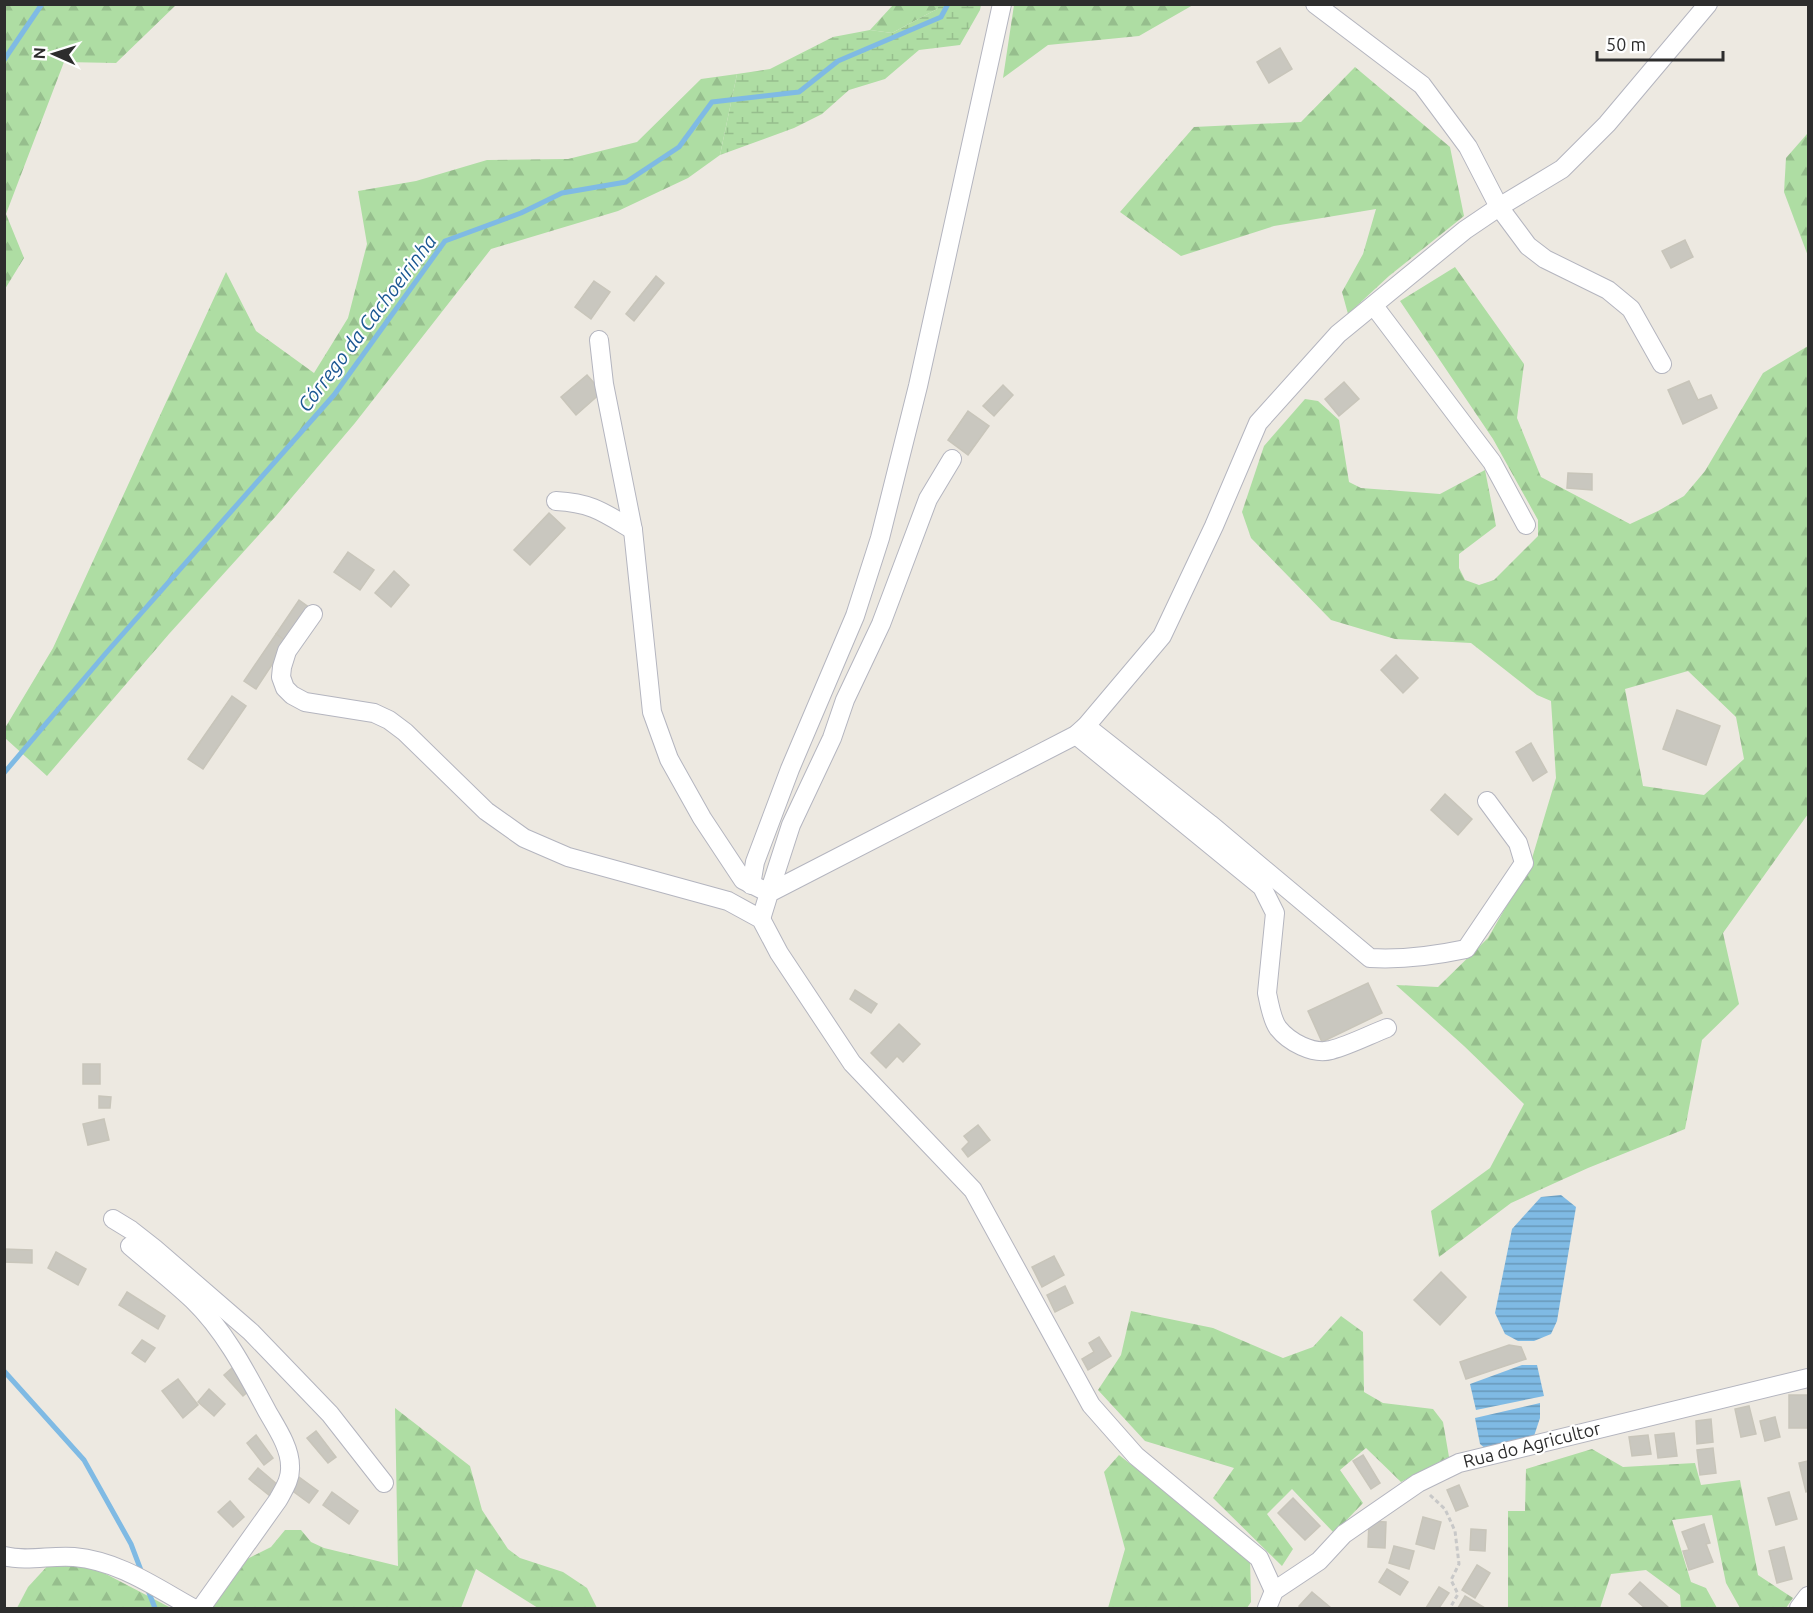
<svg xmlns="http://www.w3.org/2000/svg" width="1813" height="1613" viewBox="0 0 1813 1613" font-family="Ubuntu,sans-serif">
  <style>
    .forest { fill: url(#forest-firs); fill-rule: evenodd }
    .wetland { fill: url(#wetland-marsh) }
    .water { fill: url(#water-rules) }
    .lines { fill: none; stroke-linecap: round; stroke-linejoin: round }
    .stream { stroke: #7fbae4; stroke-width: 5 }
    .building { fill: #c9c7bf; stroke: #c8c5ba; stroke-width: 1.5 }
    .minor-casing { stroke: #b4b5bf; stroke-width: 20 }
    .path { stroke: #c8c8c8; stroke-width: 3; stroke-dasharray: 4.5 3; stroke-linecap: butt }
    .minor { stroke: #fff; stroke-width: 18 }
    .labels { text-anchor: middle; stroke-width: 4.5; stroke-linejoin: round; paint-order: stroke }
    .street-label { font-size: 18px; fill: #2d2d2d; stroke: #fff }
    .water-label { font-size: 20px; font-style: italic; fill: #1b5792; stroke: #fff }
  </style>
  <defs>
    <pattern id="forest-firs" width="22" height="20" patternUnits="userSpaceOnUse" patternTransform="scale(1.5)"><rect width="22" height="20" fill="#aedda3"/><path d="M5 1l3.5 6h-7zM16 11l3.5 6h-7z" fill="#96be8d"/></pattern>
    <pattern id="wetland-marsh" width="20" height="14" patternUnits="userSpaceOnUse" patternTransform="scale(1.5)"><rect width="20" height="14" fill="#aedda3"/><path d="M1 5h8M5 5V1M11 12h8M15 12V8" fill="none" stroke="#96be8d"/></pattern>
    <pattern id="water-rules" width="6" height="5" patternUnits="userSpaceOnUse" patternTransform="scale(1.5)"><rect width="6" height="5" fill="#7fbae4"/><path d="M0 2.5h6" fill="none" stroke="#6898b9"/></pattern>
  </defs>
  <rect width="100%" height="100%" fill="#ede9e1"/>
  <g class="forest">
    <path d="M5,4L176,5L116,63L64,62L6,214L24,258L5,289Z"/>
    <path d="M893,5H939L937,9L892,33L870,30Z"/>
    <path d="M1014,5V4L1193,5L1139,36L1048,45L1003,78Z"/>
    <path d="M1355,67L1450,147L1464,216L1389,276L1348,314L1342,292L1363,254L1376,209L1274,226L1181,256L1120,212L1194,127L1301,122Z"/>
    <path d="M737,74L720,155L688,178L618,211L491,249L355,423L276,516L169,634L47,776L5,738V728L53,648L226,272L256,331L314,373L348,318L367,244L358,191L416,181L487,160L568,159L637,142L701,79Z"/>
    <path d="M1807,134L1808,135V256L1784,192L1786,158Z"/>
    <path d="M1455,267L1524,364L1517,418L1541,477L1630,524L1658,511L1684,496L1705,471L1763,373L1808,346V814L1723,933L1739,1004L1702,1040L1685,1129L1588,1168L1511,1203L1439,1257L1431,1211L1490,1168L1524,1104L1464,1046L1396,985L1438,987L1488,938L1530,865L1556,778L1551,701L1537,695L1471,643L1395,639L1331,620L1251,538L1242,512L1264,446L1305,399L1318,401L1339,420L1349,482L1361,488L1440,494L1485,470L1496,526L1459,554V568L1465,580L1479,585L1494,580L1538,536V520L1493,439L1400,301ZM1688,671L1736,717L1744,759L1704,795L1643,786L1625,689Z"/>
    <path d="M1131,1311L1213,1328L1283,1358L1313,1347L1341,1316L1363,1332L1364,1392L1383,1403L1433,1409L1443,1422L1449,1457L1401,1482L1366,1448L1340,1470L1363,1503L1334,1533L1292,1489L1267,1514L1293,1549L1282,1566L1213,1498L1234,1468L1145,1441L1098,1390L1121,1355Z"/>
    <path d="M395,1408L470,1466L482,1510L508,1549L520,1558L563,1572L587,1588L597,1608H538L476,1569L461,1608H210L245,1560L271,1547L285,1530H301L311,1542L324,1548L398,1566Z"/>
    <path d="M1592,1449L1623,1467L1695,1463L1701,1485L1740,1480L1758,1575L1793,1598L1786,1608H1740L1726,1583L1712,1515L1672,1520L1691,1582L1706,1588L1717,1608H1681L1680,1595L1646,1570L1611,1574L1600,1608H1508V1511H1525L1526,1469Z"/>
    <path d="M1119,1455L1250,1558L1251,1602L1247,1608H1108L1125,1549L1104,1472Z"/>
    <path d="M81,1561L171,1608H17L28,1587L51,1562Z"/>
  </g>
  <path class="wetland" d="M939,5H981L980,10L960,45L919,50L885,79L849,90L822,114L794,128L720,155L737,74L770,69L833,37L870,30L892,33L937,9Z"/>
  <g class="water">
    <path d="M1561,1195L1576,1207L1557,1321L1551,1334L1534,1341H1518L1505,1334L1495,1313L1512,1229L1541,1197Z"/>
    <path d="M1522,1365H1537L1544,1396L1476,1410L1470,1384Z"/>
    <path d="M1540,1403V1418L1534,1436L1486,1449L1480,1444L1475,1418Z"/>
  </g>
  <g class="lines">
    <g class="stream">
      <path d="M4,60L42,4"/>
      <path d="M4,773L106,653L334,395L445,241L521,213L562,193L626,182L679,147L712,102L799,92L838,61L941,17L948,4"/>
      <path d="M4,1371L84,1460L131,1544L142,1573"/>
      <path d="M147,1588L155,1608"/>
    </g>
  </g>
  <g class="building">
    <path d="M1280,48L1292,69L1269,83L1257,62Z"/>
    <path d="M1685,240L1693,257L1671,268L1662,251Z"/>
    <path d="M656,276L664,283L634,321L626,314Z"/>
    <path d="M594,281L610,292L591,319L575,307Z"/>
    <path d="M587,375L602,392L576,415L561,397Z"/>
    <path d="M1689,381L1698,400L1711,395L1717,408L1683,424L1668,390Z"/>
    <path d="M1344,382L1359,399L1339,416L1325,399Z"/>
    <path d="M1003,385L1013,395L994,416L983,406Z"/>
    <path d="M968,411L989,426L968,455L948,440Z"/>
    <path d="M1568,473L1592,474V490L1567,488Z"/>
    <path d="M549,513L565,528L530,565L514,550Z"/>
    <path d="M348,552L374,570L360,590L334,572Z"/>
    <path d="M394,571L409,585L391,607L375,593Z"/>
    <path d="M299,600L310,608L287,642L276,634Z"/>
    <path d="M276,634L287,642L256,689L244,681Z"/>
    <path d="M1396,655L1418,678L1403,693L1381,670Z"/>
    <path d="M232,696L246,706L203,769L188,759Z"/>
    <path d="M1677,710L1720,726L1706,765L1663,749Z"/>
    <path d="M1531,743L1547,772L1533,781L1516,752Z"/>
    <path d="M1445,794L1472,819L1458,835L1431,810Z"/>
    <path d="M1368,983L1382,1013L1322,1042L1308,1011Z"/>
    <path d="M855,990L877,1004L871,1013L850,999Z"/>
    <path d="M899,1024L920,1044L903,1062L897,1056L886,1068L871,1053Z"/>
    <rect x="83" y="1064" width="17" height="20"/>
    <path d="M99,1096L111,1097L110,1108H99Z"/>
    <path d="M104,1119L109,1140L88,1145L83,1124Z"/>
    <path d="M978,1125L990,1140L968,1157L962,1149L969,1142L964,1136Z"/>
    <path d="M4,1249L32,1250V1263L4,1262Z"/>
    <path d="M56,1252L86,1269L78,1285L48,1268Z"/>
    <path d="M1054,1256L1064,1275L1042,1287L1032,1267Z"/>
    <path d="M1441,1272L1466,1297L1440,1325L1414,1300Z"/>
    <path d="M1065,1286L1073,1303L1055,1312L1047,1295Z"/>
    <path d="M127,1292L165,1316L158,1329L119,1305Z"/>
    <path d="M1099,1337L1111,1356L1088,1370L1082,1359L1094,1352L1089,1343Z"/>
    <path d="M142,1340L155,1348L145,1362L132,1353Z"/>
    <path d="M1509,1345L1521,1347L1526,1359L1466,1379L1460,1362Z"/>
    <path d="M232,1368L251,1389L243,1396L224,1375Z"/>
    <path d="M178,1379L198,1405L183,1418L162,1391Z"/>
    <path d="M209,1389L225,1404L214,1416L198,1402Z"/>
    <rect x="1789" y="1395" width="19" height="33"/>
    <path d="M1749,1406L1756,1434L1741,1437L1735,1409Z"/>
    <path d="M1775,1417L1780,1437L1765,1441L1760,1421Z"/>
    <path d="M1711,1419L1713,1442L1697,1444L1696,1421Z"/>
    <path d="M316,1431L336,1457L328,1463L307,1438Z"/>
    <path d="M1674,1433L1677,1456L1658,1458L1655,1435Z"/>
    <path d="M256,1435L273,1458L264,1465L247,1443Z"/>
    <path d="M1648,1435L1651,1454L1632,1456L1629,1437Z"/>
    <path d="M1713,1448L1716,1473L1700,1475L1697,1450Z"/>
    <path d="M1363,1455L1380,1483L1371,1489L1353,1461Z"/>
    <path d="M1808,1461V1491L1806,1492L1799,1463Z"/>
    <path d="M258,1468L278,1485L270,1496L249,1479Z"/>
    <path d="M299,1477L318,1491L309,1503L290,1489Z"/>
    <path d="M1459,1485L1468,1506L1456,1511L1447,1490Z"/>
    <path d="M332,1492L358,1511L349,1524L323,1505Z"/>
    <path d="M1789,1492L1797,1519L1776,1525L1768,1498Z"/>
    <path d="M1293,1498L1320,1526L1305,1540L1278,1513Z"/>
    <path d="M230,1501L244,1517L233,1527L218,1512Z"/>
    <path d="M1423,1517L1441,1522L1434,1549L1416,1544Z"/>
    <path d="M1369,1521L1386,1522L1385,1548L1368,1547Z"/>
    <path d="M1704,1524L1710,1543L1706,1544L1713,1562L1689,1570L1683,1551L1689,1550L1682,1532Z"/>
    <path d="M1471,1529L1486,1530L1485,1551L1470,1550Z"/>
    <path d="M1394,1546L1414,1551L1409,1569L1389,1563Z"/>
    <path d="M1784,1547L1792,1579L1777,1583L1769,1551Z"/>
    <path d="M1477,1565L1490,1573L1475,1598L1462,1590Z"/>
    <path d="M1387,1569L1408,1582L1400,1595L1379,1582Z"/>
    <path d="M1640,1582L1669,1608H1645L1629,1594Z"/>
    <path d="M1439,1587L1449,1593L1439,1608H1426Z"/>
    <path d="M1312,1592L1331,1608H1302L1299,1606Z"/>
    <path d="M1465,1596L1485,1608H1458Z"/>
  </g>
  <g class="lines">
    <defs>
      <g id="minor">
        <path d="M1315,4L1422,85L1468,147L1499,207L1528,246L1545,259L1608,290L1631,309L1662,364"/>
        <path d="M1374,306L1492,462L1526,525"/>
        <path d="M599,340L604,384L633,530L652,712L669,759L702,818L743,880L769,893L791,825L832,738L845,700L881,624L928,499L952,459"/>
        <path d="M556,501C592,503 603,512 633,530"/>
        <path d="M313,614L287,651L282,667L281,677L285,688L292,695L305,702L374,713L389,720L405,732L486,811L524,838L568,857L728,901L761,919L779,953L852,1063L973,1190L1091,1405L1136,1456L1259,1558L1274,1591"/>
        <path d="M1086,726L1210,824L1370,958C1404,960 1433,956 1466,949L1524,863L1518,843L1487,801"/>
        <path d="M1076,735L1262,887L1275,913L1267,993C1269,1003 1272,1020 1278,1028C1289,1042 1313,1055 1331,1050C1350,1045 1369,1035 1387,1028"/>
        <path d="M751,885L755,862L790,769L855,616L880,538L918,386L1002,4"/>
        <path d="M761,919L769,893L1076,735L1086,726L1162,636L1214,526L1258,423L1338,334L1465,230L1499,207L1562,169L1607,124L1708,4"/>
        <path d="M113,1219L131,1230L154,1248L251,1332L330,1414L384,1483"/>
        <path d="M130,1246C151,1264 173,1281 193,1300C225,1331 246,1372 267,1411C276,1427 290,1447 290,1466C291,1479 284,1489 278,1500L201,1608"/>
        <path d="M4,1556C27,1562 51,1555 74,1557C119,1561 155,1587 193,1608"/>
        <path d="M1267,1608L1274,1591L1319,1561L1344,1534L1418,1483L1459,1463L1808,1378"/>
        <path d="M1799,1608L1808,1596"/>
      </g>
    </defs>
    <use href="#minor" class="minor-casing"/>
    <path class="path" d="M1430,1495L1445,1509L1455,1531L1459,1564L1451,1580L1458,1594L1450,1608"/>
    <use href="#minor" class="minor"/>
  </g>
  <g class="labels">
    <g class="street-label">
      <text transform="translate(1532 1445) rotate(-14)" y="6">Rua do Agricultor</text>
    </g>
    <g class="water-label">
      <text transform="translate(367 323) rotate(-53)" y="7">Córrego da Cachoeirinha</text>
    </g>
  </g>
  <rect width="1813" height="1613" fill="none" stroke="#2d2d2d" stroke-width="12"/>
  <g transform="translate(54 54) rotate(273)" stroke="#ffffff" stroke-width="4.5" paint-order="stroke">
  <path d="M0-4.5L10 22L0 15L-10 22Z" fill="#2d2d2d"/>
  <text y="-9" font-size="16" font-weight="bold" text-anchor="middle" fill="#2d2d2d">N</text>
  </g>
  <path d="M1597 51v9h126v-9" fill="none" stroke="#2d2d2d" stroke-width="3"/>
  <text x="1606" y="51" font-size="18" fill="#2d2d2d" stroke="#ffffff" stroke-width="4.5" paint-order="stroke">50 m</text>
</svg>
